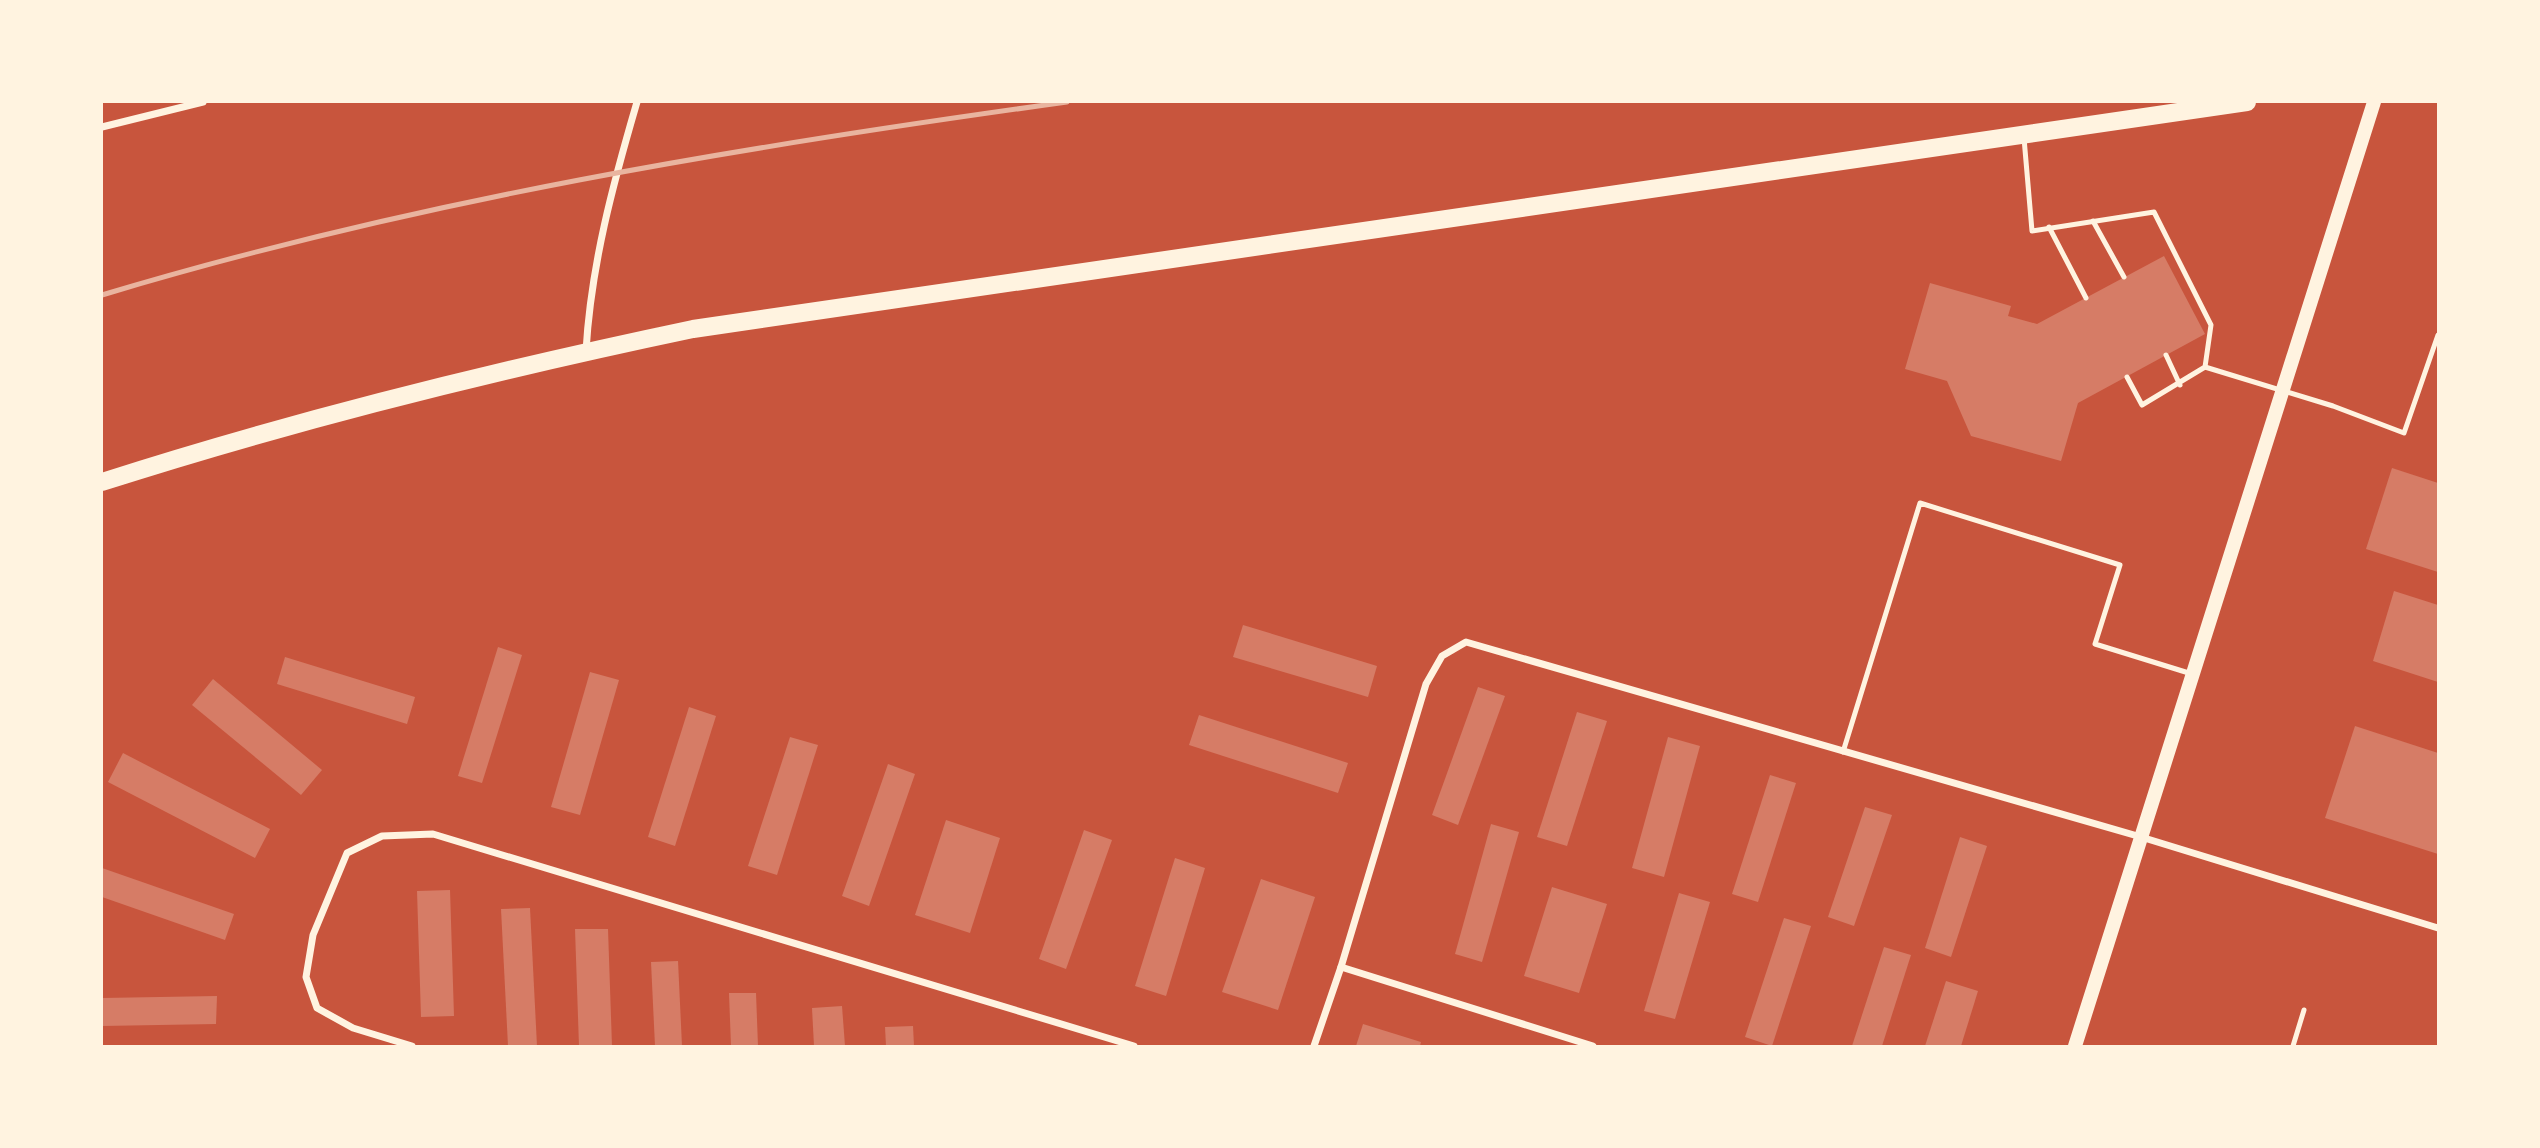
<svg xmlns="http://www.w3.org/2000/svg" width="2540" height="1148" viewBox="0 0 2540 1148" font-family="Commissioner,sans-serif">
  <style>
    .building { fill: #d67c66 }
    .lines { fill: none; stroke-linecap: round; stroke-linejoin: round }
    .service { stroke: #fff3e0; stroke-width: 5 }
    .minor { stroke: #fff3e0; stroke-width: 7 }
    .secondary { stroke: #fff3e0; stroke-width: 14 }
    .primary { stroke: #fff3e0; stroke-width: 18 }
    .rail { stroke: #e9b49f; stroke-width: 5 }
  </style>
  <rect width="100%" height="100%" fill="#c8553d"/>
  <g class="building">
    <path d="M2164,256L2205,334L2078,403L2061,461L1971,436L1947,381L1905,369L1930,283L2011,306L2008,316L2037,324Z"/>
    <path d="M2392,468L2438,483V572L2366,549Z"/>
    <path d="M2394,591L2438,605V682L2373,661Z"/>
    <path d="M1243,625L1377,666L1368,697L1233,657Z"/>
    <path d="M498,647L522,655L482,783L458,776Z"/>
    <path d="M285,657L415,697L407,724L277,684Z"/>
    <path d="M590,672L619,680L580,815L551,807Z"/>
    <path d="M213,679L322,770L301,795L192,705Z"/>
    <path d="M1478,687L1505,696L1458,825L1432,815Z"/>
    <path d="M689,707L716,716L675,846L648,837Z"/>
    <path d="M1577,712L1607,721L1567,846L1537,837Z"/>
    <path d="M1199,715L1348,763L1338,793L1189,745Z"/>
    <path d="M2355,726L2438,753V854L2325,818Z"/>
    <path d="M790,737L818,745L777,875L748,866Z"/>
    <path d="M1668,737L1700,746L1664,877L1632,868Z"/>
    <path d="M123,753L270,829L255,858L108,782Z"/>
    <path d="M888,764L915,774L869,906L842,896Z"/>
    <path d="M1770,775L1796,783L1758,902L1732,894Z"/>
    <path d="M1865,807L1892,815L1854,926L1828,917Z"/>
    <path d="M946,820L1000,838L970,933L915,915Z"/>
    <path d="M1491,824L1519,832L1482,962L1455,954Z"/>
    <path d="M1084,830L1112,840L1066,969L1039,959Z"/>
    <path d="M1960,837L1987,846L1951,957L1925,948Z"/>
    <path d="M1175,858L1205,868L1166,996L1135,986Z"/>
    <path d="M102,868L234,914L225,940L102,897Z"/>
    <path d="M1261,879L1315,897L1278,1010L1222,992Z"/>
    <path d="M1552,887L1607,904L1579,993L1524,976Z"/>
    <path d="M450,890L454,1016L421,1017L417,891Z"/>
    <path d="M1679,893L1710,902L1675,1019L1644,1011Z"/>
    <path d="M530,908L537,1046H508L501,909Z"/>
    <path d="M1784,918L1811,926L1772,1046L1745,1037Z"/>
    <path d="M575,929H608L612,1046H579Z"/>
    <path d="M1884,947L1911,955L1882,1046H1852Z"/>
    <path d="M678,961L682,1046H655L651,962Z"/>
    <path d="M1946,981L1978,991L1961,1046H1925Z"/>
    <path d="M729,993H756L758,1046H731Z"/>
    <path d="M217,996L216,1024L102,1026V998Z"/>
    <path d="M842,1006L845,1046H814L812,1008Z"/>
    <path d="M1363,1024L1421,1042L1420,1046H1356Z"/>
    <path d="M913,1026L914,1046H886L885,1027Z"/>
  </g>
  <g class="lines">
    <g class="service">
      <path d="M2024,138L2032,231L2154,212L2211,325L2205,367L2142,405L2127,377"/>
      <path d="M2093,221L2124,277"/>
      <path d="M2049,227L2086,298"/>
      <path d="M2166,355L2180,385"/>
      <path d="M2205,367L2333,406L2404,433L2438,335"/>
      <path d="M1843,752L1920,503L2120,565L2095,644L2192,674"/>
      <path d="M2293,1046L2304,1010"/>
    </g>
    <g class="minor">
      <path d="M102,127L203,102"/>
      <path d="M586,351C591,265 613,184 637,102"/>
      <path d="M1341,967L1593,1046"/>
      <path d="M412,1046L353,1028L317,1008L306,977L313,935L347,853L382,836L433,834L1134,1046"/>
      <path d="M1314,1046L1341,967L1426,684L1442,656L1466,642L2141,837L2438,928"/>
    </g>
    <path class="secondary" d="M2075,1046L2374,102"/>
    <path class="primary" d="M102,482C295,420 493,371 693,329L2247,102"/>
    <path class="rail" d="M102,295C417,200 741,147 1067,102"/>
  </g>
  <rect width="2540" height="1148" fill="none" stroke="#fff3e0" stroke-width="206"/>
</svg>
